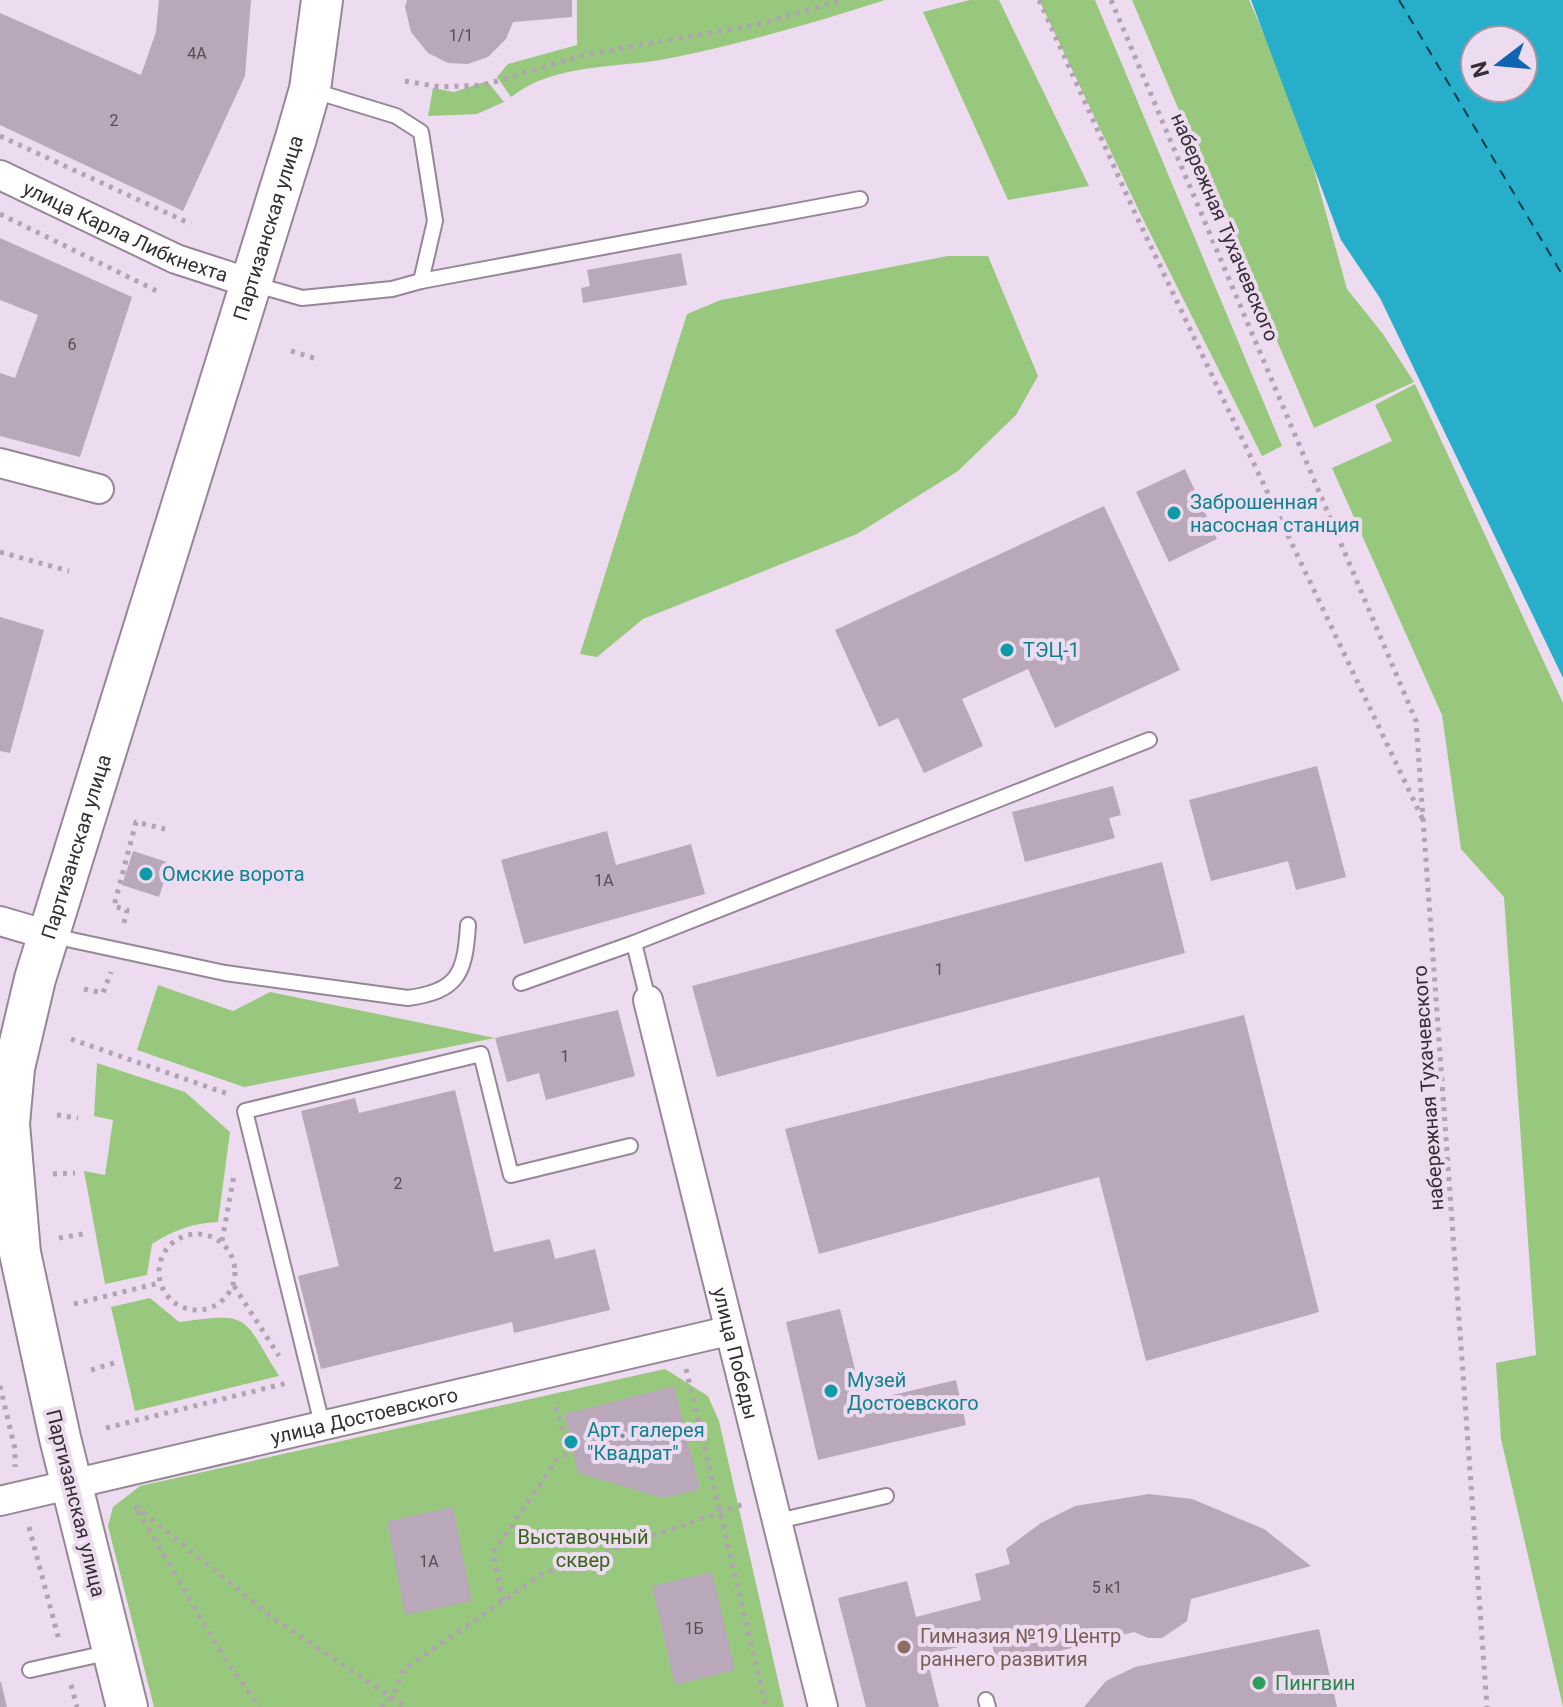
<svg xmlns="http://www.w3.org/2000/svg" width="1563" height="1707" viewBox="0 0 1563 1707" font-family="Roboto,sans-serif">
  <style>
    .green { fill: #98c87d }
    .water { fill: #26aeca; fill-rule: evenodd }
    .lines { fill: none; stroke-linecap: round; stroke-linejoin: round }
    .ferry { stroke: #003c48; stroke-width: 2; stroke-dasharray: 10 8; stroke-linecap: butt }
    .building { fill: #b8a8ba }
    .lane-casing { stroke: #968698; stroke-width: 18 }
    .street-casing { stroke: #968698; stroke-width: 32 }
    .secondary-casing { stroke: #968698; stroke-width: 44 }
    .path { stroke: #b1a3b2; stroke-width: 5; stroke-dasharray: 4 6; stroke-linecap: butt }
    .lane { stroke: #fff; stroke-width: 14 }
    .street { stroke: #fff; stroke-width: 28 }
    .secondary { stroke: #fff; stroke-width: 40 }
    .culture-dot { fill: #0f9aa8; stroke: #eddcef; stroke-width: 3 }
    .education-dot { fill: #8d6e63; stroke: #eddcef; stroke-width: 3 }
    .leisure-dot { fill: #2e9e5b; stroke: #eddcef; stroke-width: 3 }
    .labels { text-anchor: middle; stroke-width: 8; stroke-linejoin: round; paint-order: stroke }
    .number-label { font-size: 16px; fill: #564c56 }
    .street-label { font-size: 20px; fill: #352e35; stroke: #eddcef }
    .culture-label { font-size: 20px; fill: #0d838f; stroke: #eddcef; text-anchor: start }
    .park-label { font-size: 20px; fill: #376417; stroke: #eddcef }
    .education-label { font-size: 20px; fill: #785e54; stroke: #eddcef; text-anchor: start }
    .leisure-label { font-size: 20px; fill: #27864d; stroke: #eddcef; text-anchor: start }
  </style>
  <rect width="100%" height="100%" fill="#eddcef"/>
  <g class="green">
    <path d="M577,0H885C814,23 744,43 671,58C617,69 556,62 511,97L497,77L508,64L577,45Z"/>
    <path d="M970,0H999L1089,186L1008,200L923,12Z"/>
    <path d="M1039,0H1095L1282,446L1262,456L1140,213Z"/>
    <path d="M1132,0H1249L1297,109L1347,289L1383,334L1414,382L1314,428Z"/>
    <path d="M487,81L504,102L477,114L428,116L433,88L454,92Z"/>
    <path d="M948,256H988L1038,376L1016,415L958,471L857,534L643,619L597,657L580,654L687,314L721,300Z"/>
    <path d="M1415,384L1563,703V1707L1501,1439L1496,1363L1536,1355L1504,897L1461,849L1442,715L1332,468L1392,441L1375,405Z"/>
    <path d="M158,985L233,1011L270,992L495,1038L244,1087L137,1050Z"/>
    <path d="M97,1063L185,1092L230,1132L218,1222C192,1223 174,1230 152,1244L147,1275L105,1284L84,1171L105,1175L113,1120L94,1116Z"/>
    <path d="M150,1298L179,1322C252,1312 241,1315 279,1376L135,1411L111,1307Z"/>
    <path d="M665,1369L708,1396L719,1421L784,1707H154L108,1526L113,1507L140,1486Z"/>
  </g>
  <path class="water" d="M1251,0H1563V678L1380,298L1341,240ZM1475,40H1523V88H1475Z"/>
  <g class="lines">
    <path class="ferry" d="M1399,0L1563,276"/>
  </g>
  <g class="building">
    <path d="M159,0H251L245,76L183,211L0,125V13L141,75L156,32Z"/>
    <path d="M407,0H572V17L513,22L506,39L488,57L468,64L448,63L428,53L411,32L405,7Z"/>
    <path d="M0,238L132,297L80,457L0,436V373L15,378L38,315L0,300Z"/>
    <path d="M681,253L687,285L583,303L581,288L590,286L587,270Z"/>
    <path d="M1185,469L1217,539L1169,562L1136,492Z"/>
    <path d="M1104,506L1180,670L1055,728L1028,669L962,699L983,746L924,773L898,718L879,727L835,630Z"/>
    <path d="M0,617L44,630L10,753L0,751Z"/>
    <path d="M1317,766L1346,877L1296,890L1288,861L1211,881L1189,800Z"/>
    <path d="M1113,786L1121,815L1109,818L1115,838L1025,862L1012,812Z"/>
    <path d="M607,831L616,865L691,844L705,894L524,944L501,860Z"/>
    <path d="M133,851L170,863L159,897L122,885Z"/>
    <path d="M1162,862L1185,953L717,1077L692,986Z"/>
    <path d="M618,1010L635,1076L546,1100L539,1073L507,1082L495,1038Z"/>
    <path d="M1244,1015L1319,1312L1146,1361L1099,1177L819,1254L785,1129Z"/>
    <path d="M455,1090L494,1252L550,1239L555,1259L595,1249L610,1310L514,1333L512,1322L321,1369L298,1276L339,1266L301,1111L355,1098L359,1113Z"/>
    <path d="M840,1309L863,1402L956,1380L966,1425L818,1460L786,1322Z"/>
    <path d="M674,1386L700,1489L663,1498L578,1473L564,1414Z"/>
    <path d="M1149,1494L1192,1499L1264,1529L1311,1566L1191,1599L1187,1621L1162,1638H1148L1134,1632L997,1667L991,1639L926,1655L939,1707H866L838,1598L907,1581L916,1617L981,1600L975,1574L1010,1564L1006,1549L1041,1523L1075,1506Z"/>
    <path d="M453,1507L472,1601L405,1615L387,1521Z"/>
    <path d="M712,1572L735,1670L675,1685L652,1586Z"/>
    <path d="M1319,1629L1337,1707H1084L1106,1681L1135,1667Z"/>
    <path d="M0,1682H1L7,1707H0Z"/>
  </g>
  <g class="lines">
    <defs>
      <g id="lane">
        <path d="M421,281L860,199"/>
        <path d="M253,284L302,298L392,289L421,281L435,221L421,132L396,116L311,90"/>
        <path d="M53,936L225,973L408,998C458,991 465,974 468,925"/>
        <path d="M634,943L648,1000"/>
        <path d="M521,983L634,943L1149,740"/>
        <path d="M322,1424L245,1111L481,1054L511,1175L630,1146"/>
        <path d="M778,1521L886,1496"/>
        <path d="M30,1670L111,1652"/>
        <path d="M986,1700L988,1707"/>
      </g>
      <g id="street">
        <path id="s1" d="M0,175L176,259L253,284"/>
        <path d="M0,463L99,489"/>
        <path d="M0,921L48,935"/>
        <path id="s2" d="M648,1000L823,1707"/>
        <path id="s3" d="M0,1501L728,1331"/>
      </g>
      <g id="secondary">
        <path id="s4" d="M127,1707L60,1438L20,1253L9,1124L14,1068L35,979L296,138L310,89L322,0"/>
      </g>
    </defs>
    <use href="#lane" class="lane-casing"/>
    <use href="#street" class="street-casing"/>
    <use href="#secondary" class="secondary-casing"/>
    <g class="path">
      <path d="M1039,0L1134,211L1424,822"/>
      <path d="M1111,0L1416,721L1487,1707"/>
      <path d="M405,81L440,87L484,85L584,55L760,24L842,0"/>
      <path d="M0,136L191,224"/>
      <path d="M0,214L161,293"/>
      <path d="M291,351L317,359"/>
      <path d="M0,552L69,571"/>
      <path d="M124,923L127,910L114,906L136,822L165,829"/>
      <path d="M84,989L103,993L111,972"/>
      <path d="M71,1039L231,1095"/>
      <path d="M57,1115L78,1118"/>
      <path d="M53,1174L75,1173"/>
      <circle cx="197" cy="1272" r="38"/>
      <path d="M59,1238L83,1234"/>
      <path d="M222,1241L234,1175"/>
      <path d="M234,1286L279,1356"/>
      <path d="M74,1304L159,1283"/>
      <path d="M686,1369L766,1707"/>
      <path d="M91,1370L114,1363"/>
      <path d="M0,1386L15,1449V1467"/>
      <path d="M106,1428L287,1383"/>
      <path d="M135,1506L276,1620L406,1707"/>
      <path d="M138,1511L225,1659L260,1707"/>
      <path d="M29,1527L59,1640"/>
      <path d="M503,1601L493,1553L558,1458L569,1453L555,1405L560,1404"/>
      <path d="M71,1685L77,1707"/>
      <path d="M381,1707L392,1697L404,1669L542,1574L744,1504"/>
    </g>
    <use href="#lane" class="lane"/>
    <use href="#street" class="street"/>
    <use href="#secondary" class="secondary"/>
  </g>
  <g class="culture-dot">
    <circle cx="1174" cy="513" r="8"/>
    <circle cx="1007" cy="650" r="8"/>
    <circle cx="146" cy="874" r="8"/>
    <circle cx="831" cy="1391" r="8"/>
    <circle cx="571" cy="1442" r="8"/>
  </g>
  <circle class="education-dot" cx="904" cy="1647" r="8"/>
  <circle class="leisure-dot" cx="1259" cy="1683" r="8"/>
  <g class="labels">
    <g class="number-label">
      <text x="461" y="41">1/1</text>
      <text x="197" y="59">4А</text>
      <text x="114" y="126">2</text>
      <text x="72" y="350">6</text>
      <text x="604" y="886">1А</text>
      <text x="939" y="975">1</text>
      <text x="565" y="1062">1</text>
      <text x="398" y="1189">2</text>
      <text x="429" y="1567">1А</text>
      <text x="1107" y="1593">5 к1</text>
      <text x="694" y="1634">1Б</text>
    </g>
    <g class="street-label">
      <text transform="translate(1225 227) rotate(67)" y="7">набережная Тухачевского</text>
      <text dy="7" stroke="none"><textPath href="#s4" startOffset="1530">Партизанская улица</textPath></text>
      <text dy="7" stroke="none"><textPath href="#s1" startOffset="138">улица Карла Либкнехта</textPath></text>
      <text dy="7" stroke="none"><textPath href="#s4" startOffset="882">Партизанская улица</textPath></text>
      <text transform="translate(1428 1088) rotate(-94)" y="7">набережная Тухачевского</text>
      <text dy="7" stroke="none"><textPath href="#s2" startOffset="364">улица Победы</textPath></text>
      <text dy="7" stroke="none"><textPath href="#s3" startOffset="374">улица Достоевского</textPath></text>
      <text transform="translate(76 1503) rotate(76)" y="7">Партизанская улица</text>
    </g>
    <g class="culture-label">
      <text x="1190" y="509">Заброшенная<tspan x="1190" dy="23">насосная станция</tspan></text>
      <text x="1023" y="657">ТЭЦ-1</text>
      <text x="162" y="881">Омские ворота</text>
      <text x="847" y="1387">Музей<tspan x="847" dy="23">Достоевского</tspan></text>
      <text x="587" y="1437">Арт. галерея<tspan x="587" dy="23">"Квадрат"</tspan></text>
    </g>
    <g class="park-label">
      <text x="583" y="1544">Выставочный<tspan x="583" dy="23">сквер</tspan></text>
    </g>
    <g class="education-label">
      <text x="920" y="1643">Гимназия №19 Центр<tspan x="920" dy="23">раннего развития</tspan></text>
    </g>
    <g class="leisure-label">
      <text x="1275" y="1690">Пингвин</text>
    </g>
  </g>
  <g transform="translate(1499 64) rotate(254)"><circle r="38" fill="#eddcef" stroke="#a396a5" stroke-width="2"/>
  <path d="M0-6L14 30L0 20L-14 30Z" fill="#0d65b3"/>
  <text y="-12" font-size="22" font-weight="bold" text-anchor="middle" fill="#352e35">N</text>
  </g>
</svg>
